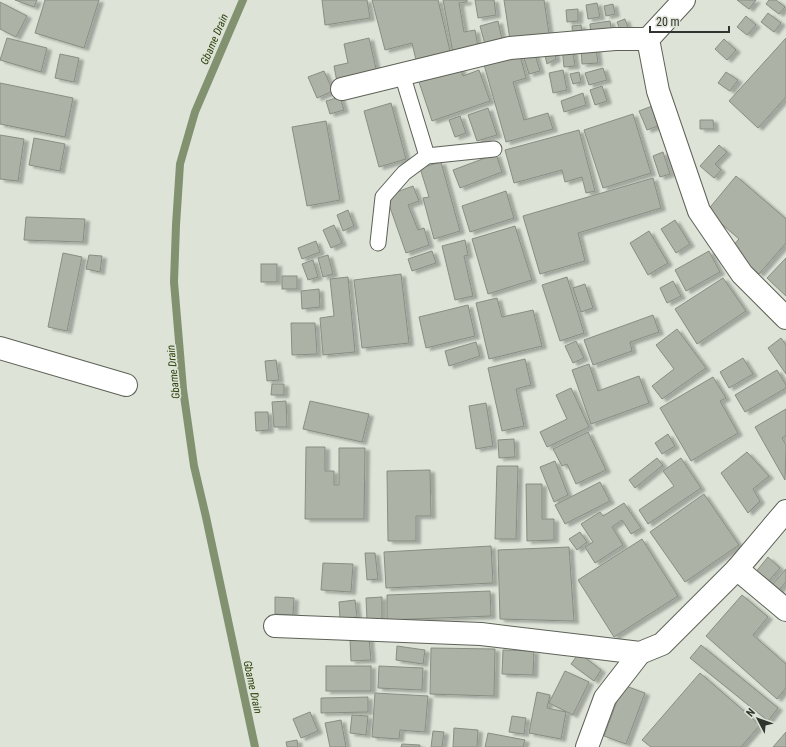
<svg xmlns="http://www.w3.org/2000/svg" width="786" height="747" viewBox="0 0 786 747" font-family="'Roboto Condensed',sans-serif">
  <style>
    .lines { fill: none; stroke-linecap: round; stroke-linejoin: round }
    .stream { stroke: #829170; stroke-width: 8 }
    .building { fill: #acb2a5; stroke: #888e82; filter: url(#shadow) }
    .lane-casing { stroke: #5d6257; stroke-width: 17 }
    .street-casing { stroke: #5d6257; stroke-width: 24 }
    .lane { stroke: #fff; stroke-width: 15 }
    .street { stroke: #fff; stroke-width: 22 }
    .labels { text-anchor: middle; stroke-width: 3.5; stroke-linejoin: round; paint-order: stroke }
    .water-label { font-size: 11px; font-style: italic; fill: #2d420c; stroke: #dde3d7 }
  </style>
  <defs>
    <filter id="shadow"><feDropShadow dx="4.5" dy="2.5" stdDeviation="1" flood-color="#0004"/></filter>
  </defs>
  <rect width="100%" height="100%" fill="#dde3d7"/>
  <g class="lines">
    <path class="stream" d="M243,0L195,112L180,164L176,225L174,282L183,389L194,466L206,517L255,747"/>
  </g>
  <g class="building">
    <path d="M15,0H37L34,7Z"/>
    <path d="M45,0H99L84,48L35,33Z"/>
    <path d="M322,0H367L370,18L325,25Z"/>
    <path d="M372,0H438L450,51L416,60L412,43L385,50Z"/>
    <path d="M443,0H467V2L459,3L464,32L475,30L479,53L454,58Z"/>
    <path d="M475,0H494L496,15L478,18Z"/>
    <path d="M504,0H544L549,34L510,40Z"/>
    <path d="M737,0H756L749,9Z"/>
    <path d="M769,0H776L785,7L779,14L766,4Z"/>
    <path d="M0,2L27,16L16,37L0,29Z"/>
    <path d="M597,3L600,17L588,19L586,5Z"/>
    <path d="M613,4L615,14L606,16L604,6Z"/>
    <path d="M578,9V21L567,22L566,10Z"/>
    <path d="M768,13L781,23L774,32L761,22Z"/>
    <path d="M746,16L756,25L747,35L737,27Z"/>
    <path d="M625,19L630,33L622,35L617,22Z"/>
    <path d="M498,21L503,44L486,48L480,26Z"/>
    <path d="M610,21L612,34L591,37L590,24Z"/>
    <path d="M581,25L583,37L573,38L572,26Z"/>
    <path d="M7,38L47,48L41,72L0,60Z"/>
    <path d="M369,38L377,73L337,82L334,66L348,63L344,44Z"/>
    <path d="M786,38V97L758,128L729,101Z"/>
    <path d="M724,39L736,50L727,60L715,49Z"/>
    <path d="M553,45L556,59L547,64L543,47Z"/>
    <path d="M572,46L575,66L564,67L562,48Z"/>
    <path d="M596,48L598,63L582,64L581,49Z"/>
    <path d="M519,51L526,78L513,82L524,120L548,113L553,129L506,142L483,61Z"/>
    <path d="M534,51L540,71L529,74L523,55Z"/>
    <path d="M60,54L79,58L74,82L55,78Z"/>
    <path d="M459,65L463,76L479,70L490,101L432,121L418,79Z"/>
    <path d="M603,68L607,80L589,85L585,73Z"/>
    <path d="M563,70L567,90L553,93L549,73Z"/>
    <path d="M324,71L333,91L317,98L308,77Z"/>
    <path d="M579,72L581,82L573,84L570,74Z"/>
    <path d="M726,72L738,80L730,91L718,83Z"/>
    <path d="M0,83L73,98L65,137L0,124Z"/>
    <path d="M602,86L607,101L595,105L590,90Z"/>
    <path d="M583,93L586,105L564,112L561,101Z"/>
    <path d="M340,97L344,110L330,114L326,101Z"/>
    <path d="M391,103L406,159L379,167L364,111Z"/>
    <path d="M655,105L663,124L647,130L639,111Z"/>
    <path d="M488,108L497,135L477,141L468,115Z"/>
    <path d="M633,114L651,173L603,188L584,130Z"/>
    <path d="M460,116L466,133L455,137L449,120Z"/>
    <path d="M700,120H713L714,129H700Z"/>
    <path d="M326,121L340,200L307,206L292,127Z"/>
    <path d="M579,130L595,191L586,193L582,177L565,182L562,170L514,183L505,150Z"/>
    <path d="M0,135L24,139L18,181L0,179Z"/>
    <path d="M34,138L65,144L60,171L29,165Z"/>
    <path d="M719,145L727,152L715,164L721,170L714,178L700,166Z"/>
    <path d="M663,152L670,174L660,177L653,156Z"/>
    <path d="M496,154L502,172L460,188L453,170Z"/>
    <path d="M441,162L460,231L434,239L423,198L429,197L420,168Z"/>
    <path d="M736,176L786,219V243L759,274L730,249L739,239L707,211Z"/>
    <path d="M653,178L661,208L578,233L585,261L540,274L523,216Z"/>
    <path d="M413,186L419,201L408,205L418,230L424,228L429,245L406,253L386,196Z"/>
    <path d="M506,191L514,218L470,232L462,206Z"/>
    <path d="M348,210L354,226L343,231L337,215Z"/>
    <path d="M26,217L85,219L83,242L24,240Z"/>
    <path d="M675,220L690,244L676,253L661,229Z"/>
    <path d="M334,225L342,243L331,248L323,230Z"/>
    <path d="M515,226L532,280L488,294L472,239Z"/>
    <path d="M649,231L668,263L648,275L630,243Z"/>
    <path d="M465,240L468,255L464,256L473,296L455,300L442,246Z"/>
    <path d="M316,241L320,252L302,259L298,248Z"/>
    <path d="M432,251L436,263L412,271L408,259Z"/>
    <path d="M709,251L720,272L686,291L675,270Z"/>
    <path d="M63,253L82,257L67,331L48,327Z"/>
    <path d="M89,255L102,256L100,272L86,269Z"/>
    <path d="M328,255L333,274L323,277L318,258Z"/>
    <path d="M786,258V296L767,278Z"/>
    <path d="M313,260L318,277L308,280L302,264Z"/>
    <rect x="261" y="264" width="16" height="18"/>
    <path d="M401,274L409,343L362,348L354,280Z"/>
    <rect x="282" y="276" width="15" height="13"/>
    <path d="M348,277L355,352L323,355L320,318L334,316L330,279Z"/>
    <path d="M567,277L584,333L560,341L542,285Z"/>
    <path d="M723,278L746,311L697,344L675,309Z"/>
    <path d="M673,281L681,296L667,303L660,288Z"/>
    <path d="M585,284L593,308L581,312L573,288Z"/>
    <path d="M319,289L320,307L302,309L301,291Z"/>
    <path d="M497,298L502,317L533,310L542,346L489,359L476,303Z"/>
    <path d="M468,305L475,336L426,348L419,317Z"/>
    <path d="M653,315L659,332L630,342L632,351L593,365L584,340Z"/>
    <path d="M291,323H315L317,354L292,355Z"/>
    <path d="M677,329L706,368L662,399L652,386L674,369L656,345Z"/>
    <path d="M781,338L786,345V374L768,348Z"/>
    <path d="M576,341L584,358L573,363L565,346Z"/>
    <path d="M476,342L480,356L449,366L445,351Z"/>
    <path d="M743,358L753,374L729,388L720,372Z"/>
    <path d="M525,359L531,385L516,389L524,426L502,431L488,368Z"/>
    <path d="M276,360L279,380L267,381L265,361Z"/>
    <path d="M589,364L598,391L639,376L649,403L591,424L572,370Z"/>
    <path d="M777,370L786,385V388L745,412L735,395Z"/>
    <path d="M713,377L726,398L720,401L738,433L691,461L660,408Z"/>
    <path d="M272,384H284V395H271Z"/>
    <path d="M571,388L589,427L547,447L540,432L567,419L556,395Z"/>
    <path d="M286,401L287,427H274L272,402Z"/>
    <path d="M310,401L369,414L362,442L303,429Z"/>
    <path d="M486,403L493,446L476,449L469,406Z"/>
    <path d="M786,409V435L782,438L786,445L785,480L755,427Z"/>
    <path d="M255,412H268L269,430L256,431Z"/>
    <path d="M588,432L606,470L576,484L567,464L562,466L553,449Z"/>
    <path d="M668,434L675,446L662,454L655,443Z"/>
    <path d="M514,439L515,457L499,458L498,440Z"/>
    <path d="M306,447H325V471H334V485H339V448H365L364,519H305Z"/>
    <path d="M747,452L769,476L753,489L760,501L748,513L721,473Z"/>
    <path d="M657,458L663,465L635,488L629,480Z"/>
    <path d="M681,458L701,488L648,524L639,510L674,486L663,471Z"/>
    <path d="M555,461L568,495L554,502L540,467Z"/>
    <path d="M497,466H518L516,539H495Z"/>
    <path d="M430,470L431,516H416V541H388L387,471Z"/>
    <path d="M600,482L610,501L565,524L555,505Z"/>
    <path d="M526,484H542V519H554V540L527,541Z"/>
    <path d="M704,494L739,545L685,582L650,532Z"/>
    <path d="M624,503L641,528L631,534L622,520L612,527L623,545L595,563L585,547L593,542L581,524L600,512L603,516Z"/>
    <path d="M580,532L587,542L577,550L569,539Z"/>
    <path d="M642,539L678,596L614,637L578,580Z"/>
    <path d="M491,546L493,583L386,588L384,552Z"/>
    <path d="M569,547L574,621L500,619L498,550Z"/>
    <path d="M365,553H375L378,579L367,580Z"/>
    <path d="M768,557L780,568L767,583L755,573Z"/>
    <path d="M323,563L353,564L351,592L321,590Z"/>
    <path d="M786,569V582L778,591L772,585Z"/>
    <path d="M490,591L491,616L387,620V595Z"/>
    <path d="M742,595L768,617L753,635L786,664V688L777,699L706,636Z"/>
    <path d="M275,597L294,598L293,615L275,614Z"/>
    <path d="M382,597V621H367L366,598Z"/>
    <path d="M355,600L357,617L340,619L339,602Z"/>
    <path d="M369,638L371,660L351,661L350,639Z"/>
    <path d="M701,645L778,708L768,721L690,658Z"/>
    <path d="M397,646L425,650L423,664L396,660Z"/>
    <path d="M431,648L495,649L494,696L430,694Z"/>
    <path d="M503,650L534,651L533,675L502,674Z"/>
    <path d="M579,653L601,670L594,681L571,664Z"/>
    <rect x="326" y="666" width="45" height="25"/>
    <path d="M379,666L423,668L422,690L378,688Z"/>
    <path d="M565,671L589,682L573,715L549,703Z"/>
    <path d="M700,673L760,725L741,747H651L642,740Z"/>
    <path d="M623,685L645,693L626,744L604,736Z"/>
    <path d="M537,692L550,695L547,708L566,712L561,739L529,733Z"/>
    <path d="M375,693L428,696L425,732L400,730L399,739L372,737Z"/>
    <path d="M368,697V712L321,713V698Z"/>
    <path d="M310,712L318,731L301,738L293,719Z"/>
    <path d="M352,715L368,716L366,735L350,733Z"/>
    <path d="M512,716L526,718L524,734L509,732Z"/>
    <path d="M341,720L346,747H330L325,723Z"/>
    <path d="M454,728L478,730L477,747H453Z"/>
    <path d="M433,731L444,732L442,747H431Z"/>
    <path d="M786,732V747H773Z"/>
    <path d="M488,733L525,740L523,747H485Z"/>
    <path d="M297,740L298,747H287L286,742Z"/>
    <path d="M402,744L420,745V747H401Z"/>
  </g>
  <g class="lines">
    <defs>
      <g id="lane">
        <path d="M402,74L427,156"/>
        <path d="M378,243L383,197L404,173L427,156L494,149"/>
      </g>
      <g id="street">
        <path d="M684,0L648,39L658,91L699,211L742,274L786,318"/>
        <path d="M342,89L510,48L615,39H648"/>
        <path d="M0,348L126,385"/>
        <path d="M737,569L786,610"/>
        <path d="M275,626L481,634L640,653L662,644L737,569L786,511"/>
        <path d="M587,747L605,698L640,653"/>
      </g>
    </defs>
    <use href="#lane" class="lane-casing"/>
    <use href="#street" class="street-casing"/>
    <use href="#lane" class="lane"/>
    <use href="#street" class="street"/>
  </g>
  <g class="labels">
    <g class="water-label">
      <text transform="translate(214 39) rotate(-67)" y="4">Gbame Drain</text>
      <text transform="translate(173 372) rotate(-96)" y="4">Gbame Drain</text>
      <text transform="translate(253 687) rotate(78)" y="4">Gbame Drain</text>
    </g>
  </g>
  <g transform="translate(758 719) rotate(311)" stroke="#dde3d7" stroke-width="3" paint-order="stroke">
  <path d="M0-3L7 15L0 10L-7 15Z" fill="#32342f"/>
  <text y="-6" font-size="11" font-weight="bold" text-anchor="middle" fill="#32342f">N</text>
  </g>
  <path d="M650 26v6h79v-6" fill="none" stroke="#32342f" stroke-width="2"/>
  <text x="656" y="26" font-size="12" fill="#32342f" stroke="#dde3d7" stroke-width="3" paint-order="stroke">20 m</text>
</svg>
